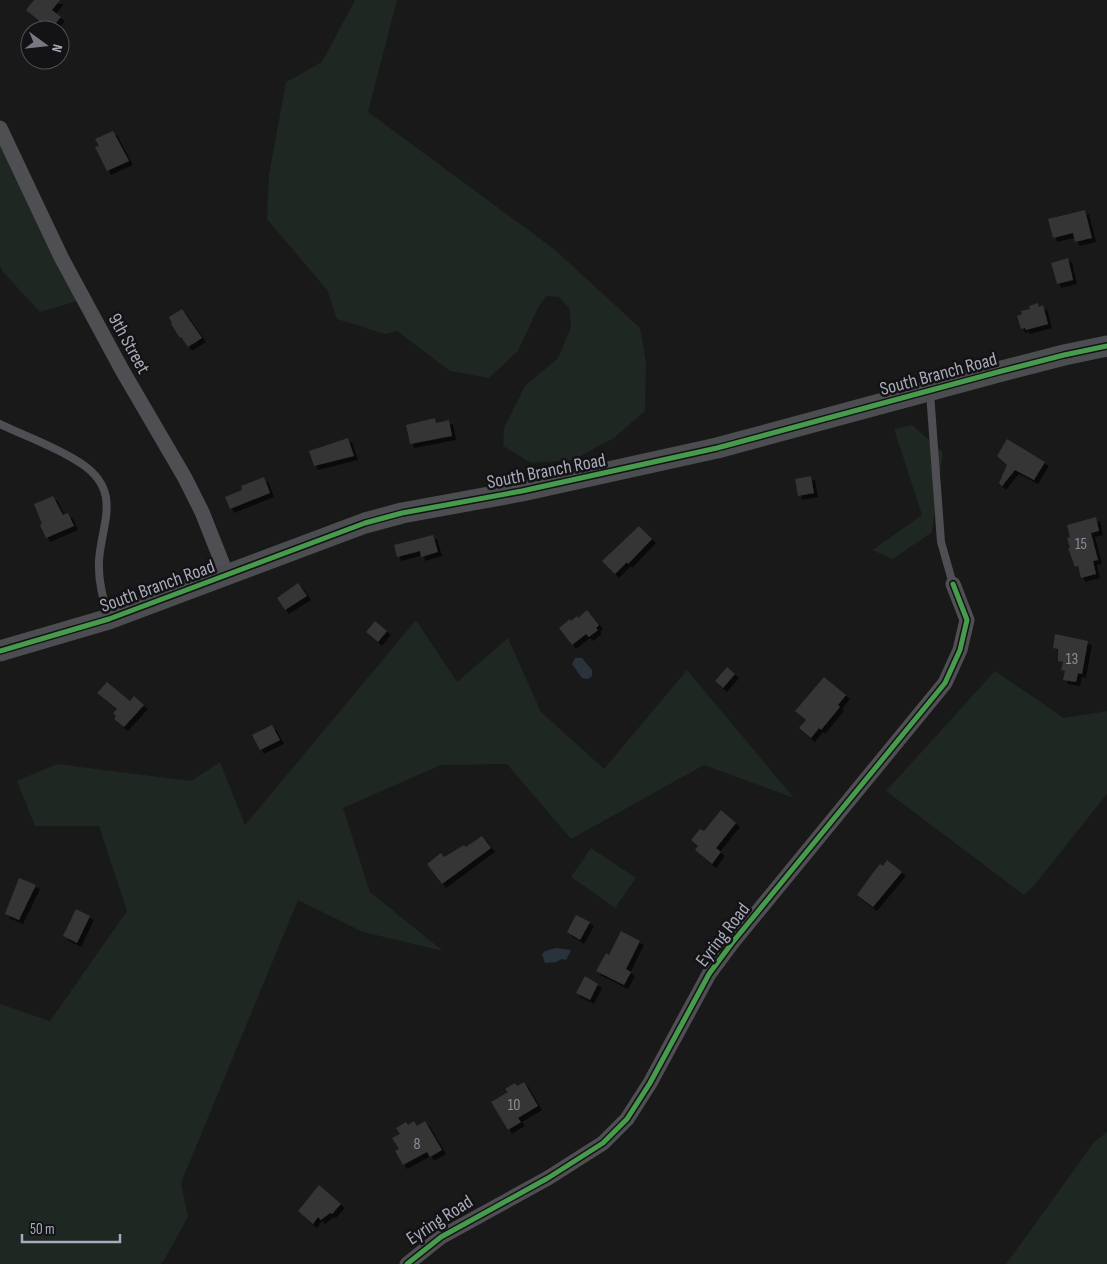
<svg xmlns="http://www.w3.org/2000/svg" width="1107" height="1264" viewBox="0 0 1107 1264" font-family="'Sofia Sans Condensed',sans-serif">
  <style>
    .green { fill: #1e2721 }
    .water { fill: #2a323c }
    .building { fill: #343435; filter: url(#shadow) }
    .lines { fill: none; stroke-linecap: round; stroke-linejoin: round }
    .lane { stroke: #4f4f53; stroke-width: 8 }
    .street { stroke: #4f4f53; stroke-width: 15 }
    .secondary { stroke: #4c4d51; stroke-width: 21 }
    .cycleway-casing { stroke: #131315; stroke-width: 8 }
    .cycleway { stroke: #469c4c; stroke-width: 5 }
    .labels { text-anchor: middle; stroke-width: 5; stroke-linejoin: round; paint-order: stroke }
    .number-label { font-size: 16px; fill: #8c8d9a }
    .street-label { font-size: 19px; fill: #a9abbb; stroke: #131315 }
  </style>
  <defs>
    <filter id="shadow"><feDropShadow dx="4" dy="4" stdDeviation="0" flood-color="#0009"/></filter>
  </defs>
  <rect width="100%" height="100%" fill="#191919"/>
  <g class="green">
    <path d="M355,0H397L368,112L554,249L640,328L646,362L645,411L614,438L573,460L531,463L503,446L504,428L525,386L558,358L571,327L569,308L559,297L546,296L538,308L518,351L489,378L450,371L397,331L385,334L337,319L327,290L267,219L269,175L286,82L322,62Z"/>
    <path d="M0,140L77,301L40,312L3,272L0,266Z"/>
    <path d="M912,425L943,452L932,532L893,559L872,550L922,515L894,429Z"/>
    <path d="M416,620L457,682L508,638L541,712L604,769L687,670L794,798L704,765L571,839L507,764L441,765L343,808L370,892L443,951L363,932L298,900L181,1183L188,1217L163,1262L160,1264H0V1004L50,1021L127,911L99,826H35L17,781L57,764L191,781L220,762L245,825Z"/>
    <path d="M995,671L1064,718L1107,711V794L1033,887L1024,895L886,791Z"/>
    <path d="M591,848L636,878L615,908L571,877Z"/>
    <path d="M1107,1132V1264H1006L1095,1141Z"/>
  </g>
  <g class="water">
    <path d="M575,658H582L592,670V676L588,679L582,678L572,664Z"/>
    <path d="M556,948L571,950L566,960L562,959L556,962L545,963L542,954L545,951Z"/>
  </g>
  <g class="building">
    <path d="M34,0H60L52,10L61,17L50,30L26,10Z"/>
    <path d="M113,131L129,161L107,171L95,147L99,146L95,139Z"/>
    <path d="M1085,210L1092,238L1075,242L1073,233L1053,238L1048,219Z"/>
    <path d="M1068,258L1073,280L1057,284L1051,263Z"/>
    <path d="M1038,303L1039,307L1043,305L1048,324L1026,330L1025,328L1021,329L1017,316L1022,314L1021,311L1030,309L1029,306Z"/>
    <path d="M182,309L202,338L188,347L181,337L180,338L171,324L172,323L169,317Z"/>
    <path d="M435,418L436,423L449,420L452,436L410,444L406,425Z"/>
    <path d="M348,438L354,456L314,466L309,451Z"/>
    <path d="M1007,439L1045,462L1034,480L1015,470L1002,486L999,483L1007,465L997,456Z"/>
    <path d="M811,476L814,493L798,496L795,479Z"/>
    <path d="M264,477L270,493L230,509L225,497L242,490L241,486Z"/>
    <path d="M53,496L63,515L68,513L74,526L46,538L40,525L42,524L34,504Z"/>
    <path d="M1096,517L1099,531L1091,533L1098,560L1093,561L1096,574L1081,578L1078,566L1075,567L1068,548H1070L1067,538L1070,537L1067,525Z"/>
    <path d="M639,526L652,539L628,564L627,562L615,574L602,561Z"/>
    <path d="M433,535L438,552L421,557L420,551L397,557L394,545Z"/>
    <path d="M298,583L307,596L285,610L277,598Z"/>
    <path d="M587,610L599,625L596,628L598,630L589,637L586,634L572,645L559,628L570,619L571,621L577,616L578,618Z"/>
    <path d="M375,621L387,631L378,642L366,632Z"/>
    <path d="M1055,634L1088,641L1082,674L1078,673L1076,682L1063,680L1065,671L1061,670L1063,662L1058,661V649L1053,648Z"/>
    <path d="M727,667L735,674L723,688L715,681Z"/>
    <path d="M824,677L846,695L838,705L840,707L821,730L819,728L811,738L799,728L806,720L795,711Z"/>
    <path d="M107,682L130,701L134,696L144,705L124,727L114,719L116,716L113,713L117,709L97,693Z"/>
    <path d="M272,725L280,740L260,750L252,735Z"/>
    <path d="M721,810L736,823L716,848L721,852L712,864L695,850L698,846L691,840L700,829L704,831Z"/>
    <path d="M482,836L491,848L442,884L427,864L441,853L444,857L464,845L466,847Z"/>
    <path d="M887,860L902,872L873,907L857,895L875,870L880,864L883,866Z"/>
    <path d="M19,878L36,885L19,920L5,914Z"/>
    <path d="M76,909L90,916L77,943L63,936Z"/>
    <path d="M576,915L590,922L580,940L567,932Z"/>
    <path d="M621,931L640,941L626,969L631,972L624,985L596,971L606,953L609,955Z"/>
    <path d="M585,976L598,984L590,1000L576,993Z"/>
    <path d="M524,1082L538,1106L518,1118L521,1122L508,1130L491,1102L508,1092L505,1089L515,1083L517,1086Z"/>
    <path d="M414,1121L417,1126L425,1121L442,1150L430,1157L427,1152L403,1165L395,1151L399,1149L392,1138L400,1134L396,1128L406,1122L408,1125Z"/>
    <path d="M319,1185L341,1204L332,1214L330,1213L321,1220L318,1217L313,1224L298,1211Z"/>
  </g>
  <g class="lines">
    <g class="lane">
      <path d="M930,393L941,542L953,584"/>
      <path d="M0,424C27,437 57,447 82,464C123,492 101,524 99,561C98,580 103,600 109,617"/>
    </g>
    <g class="street">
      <path d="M0,128L61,257L122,370L185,478L202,512L227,575"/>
      <path d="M407,1264L441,1237L548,1178L603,1143L627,1119L650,1083L709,974L732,943L945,683L960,650L967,620L953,584"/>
    </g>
    <path class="secondary" d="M0,651L109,619L365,523L402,513L522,491L717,448L998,372L1064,355L1107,346"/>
    <defs>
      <g id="cycleway">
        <path d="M0,651L109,619L365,523L402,513L522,491L717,448L998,372L1064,355L1107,346"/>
        <path d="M407,1264L441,1237L548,1178L603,1143L627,1119L650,1083L709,974L732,943L945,683L960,650L967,620L953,584"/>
      </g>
    </defs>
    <use href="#cycleway" class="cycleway-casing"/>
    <use href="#cycleway" class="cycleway"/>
  </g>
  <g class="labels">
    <g class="number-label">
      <text x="1081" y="549">15</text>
      <text x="1072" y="664">13</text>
      <text x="514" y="1110">10</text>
      <text x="417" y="1149">8</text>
    </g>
    <g class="street-label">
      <text transform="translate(130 343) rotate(61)" y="7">9th Street</text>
      <text transform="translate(938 373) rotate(-15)" y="7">South Branch Road</text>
      <text transform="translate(546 470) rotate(-11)" y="7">South Branch Road</text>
      <text transform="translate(157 585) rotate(-20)" y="7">South Branch Road</text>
      <text transform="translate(722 934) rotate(-52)" y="7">Eyring Road</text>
      <text transform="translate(439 1219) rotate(-33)" y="7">Eyring Road</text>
    </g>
  </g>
  <g transform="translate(45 45) rotate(105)"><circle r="24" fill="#131315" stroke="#4f5057"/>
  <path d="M0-4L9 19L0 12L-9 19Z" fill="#777882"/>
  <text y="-8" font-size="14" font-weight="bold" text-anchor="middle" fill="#a9abbb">N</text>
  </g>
  <path d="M22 1234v8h98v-8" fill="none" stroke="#a9abbb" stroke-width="2.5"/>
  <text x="30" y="1234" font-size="15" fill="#a9abbb" stroke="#131315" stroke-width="4" paint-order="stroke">50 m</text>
</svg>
